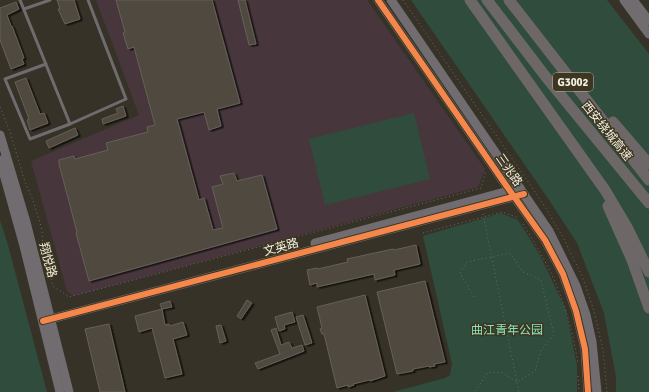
<svg xmlns="http://www.w3.org/2000/svg" width="649" height="392" viewBox="0 0 649 392" font-family="Signika,'Noto Sans SC',sans-serif">
  <style>
    .education { fill: #47373d }
    .green { fill: #2f4c3d }
    .building { fill: #4f4941; stroke: #666057; filter: url(#shadow) }
    .lines { fill: none; stroke-linecap: round; stroke-linejoin: round }
    .path { stroke: #6d6968; stroke-width: 1; stroke-dasharray: 1 3; stroke-linecap: butt }
    .lane { stroke: #6f6b6e; stroke-width: 3 }
    .secondary { stroke: #716c6f; stroke-width: 9 }
    .highway { stroke: #6d6768; stroke-width: 11 }
    .cycleway-casing { stroke: #3d3621; stroke-width: 8 }
    .cycleway { stroke: #f5874c; stroke-width: 6 }
    .labels { text-anchor: middle; stroke-width: 3; stroke-linejoin: round; paint-order: stroke }
    .shield { fill: #3d3621; stroke: #bdb8a9; stroke-width: 1 }
    .shield-label { font-size: 11px; font-weight: bold; fill: #f4f0e3 }
    .street-label { font-size: 12px; fill: #f4f0e3; stroke: #3d3621 }
    .park-label { font-size: 12px; fill: #8ce0bb; stroke: #3d3621 }
  </style>
  <defs>
    <filter id="shadow"><feDropShadow dx="2.5" dy="1.5" stdDeviation="0" flood-color="#0009"/></filter>
  </defs>
  <rect width="100%" height="100%" fill="#373227"/>
  <path class="education" d="M96,0H367L485,169L478,187L73,296L67,291L31,161L139,115Z"/>
  <g class="green">
    <path d="M411,0H607L649,54V392H616V377L604,313L577,243L547,197Z"/>
    <path d="M414,113L430,179L325,205L309,139Z"/>
    <path d="M501,213L518,220L540,255L566,310L577,366V392H393L445,378L450,375L452,364L423,236Z"/>
    <path d="M0,220L8,245L47,392H0Z"/>
  </g>
  <g class="building">
    <path d="M57,0H74L80,19L65,24L58,9H60Z"/>
    <path d="M116,0H212L240,103L217,109L221,126L209,130L204,112L177,119L199,200L204,198L213,230L223,228L212,187L223,184L220,176L234,173L237,181L262,175L277,229L89,281L76,233L77,232L59,164V160L74,156L75,159L108,150L106,143L148,132L147,127L155,125L134,47L128,49L123,33L125,32Z"/>
    <path d="M238,0H245L256,44L249,45Z"/>
    <path d="M16,2L19,9L7,15L11,26H12L24,58L22,59L24,64L11,69L0,40V8Z"/>
    <path d="M26,78L40,114L44,113L48,123L30,130L27,120L29,119L15,82Z"/>
    <path d="M123,106L126,116L103,124L102,119L118,113L116,109Z"/>
    <path d="M75,128L78,135L49,148L46,141Z"/>
    <path d="M416,245L420,264L394,270L395,275L375,280L374,274L317,287V283L310,285L307,270L317,268L318,269L348,262L347,259L393,249L394,250Z"/>
    <path d="M425,281L445,362L434,364L435,366L429,367V366L413,369V371L397,374L377,292Z"/>
    <path d="M365,295L385,376L370,381L369,380L353,384L354,385L348,387V385L337,388L324,334H322L320,329L322,328L317,307Z"/>
    <path d="M247,300L252,303L241,319L237,316Z"/>
    <path d="M170,301L172,307L162,309L165,325L169,324L170,326L183,322L187,335L173,339L182,374L165,378L152,328L139,332L135,316L162,309L160,304Z"/>
    <path d="M292,312L295,322L284,325L285,329L279,331L275,317Z"/>
    <path d="M303,315L312,343L305,345L296,317Z"/>
    <path d="M109,324L125,392H100L85,329Z"/>
    <path d="M221,325L226,341L220,343L216,326Z"/>
    <path d="M276,328L281,345L289,342L292,348L302,345L304,351L258,369L255,363L280,354L271,330Z"/>
  </g>
  <g class="lines">
    <g class="path">
      <path d="M403,0L542,202L564,239L582,276L594,311L603,350L607,392"/>
      <path d="M0,107L10,132L25,182L33,200L42,230L43,248L53,286L69,297L481,188L486,170"/>
      <path d="M483,214L519,392"/>
      <path d="M523,224C538,248 553,273 562,300C570,321 574,342 578,363"/>
      <path d="M423,233L502,212L519,218"/>
      <path d="M474,297L460,273L467,262L510,253L523,272L541,280L554,335L541,350L535,371L517,382L503,373L488,372L475,392"/>
      <path d="M578,376L579,392"/>
    </g>
    <g class="lane">
      <path d="M20,0L70,124L126,99L88,0"/>
      <path d="M24,9L50,0"/>
      <path d="M46,64L5,79L30,139L70,124"/>
    </g>
    <g class="secondary">
      <path d="M378,0L510,191L545,240L563,274L576,311L585,349L588,392"/>
      <path d="M391,0L549,231L576,286L586,315L592,342L597,392"/>
      <path d="M624,0L649,34"/>
      <path d="M633,0L649,21"/>
      <path d="M0,135L26,222L69,392"/>
      <path d="M0,160L24,246L60,392"/>
      <path d="M315,243L520,188"/>
      <path d="M43,321L524,194"/>
    </g>
    <g class="highway">
      <path d="M470,0L605,190L627,227L649,272"/>
      <path d="M487,0L546,77L649,203"/>
      <path d="M509,0L649,180"/>
      <path d="M613,122L649,164"/>
      <path d="M608,206L632,260L649,308"/>
    </g>
    <defs>
      <g id="cycleway">
        <path d="M378,0L510,191L545,240L563,274L576,311L585,349L588,392"/>
        <path d="M43,321L524,194"/>
      </g>
    </defs>
    <use href="#cycleway" class="cycleway-casing"/>
    <use href="#cycleway" class="cycleway"/>
  </g>
  <g class="labels">
    <rect class="shield" x="553" y="73" width="40" height="18" rx="3"/>
    <g class="shield-label">
      <text x="573" y="86">G3002</text>
    </g>
    <g class="street-label">
      <text transform="translate(607 131) rotate(51)" y="4">西安绕城高速</text>
      <text transform="translate(509 170) rotate(55)" y="4">三兆路</text>
      <text transform="translate(281 247) rotate(-15)" y="4">文英路</text>
      <text transform="translate(48 260) rotate(75)" y="4">翔悦路</text>
    </g>
    <g class="park-label">
      <text x="507" y="334">曲江青年公园</text>
    </g>
  </g>
</svg>
